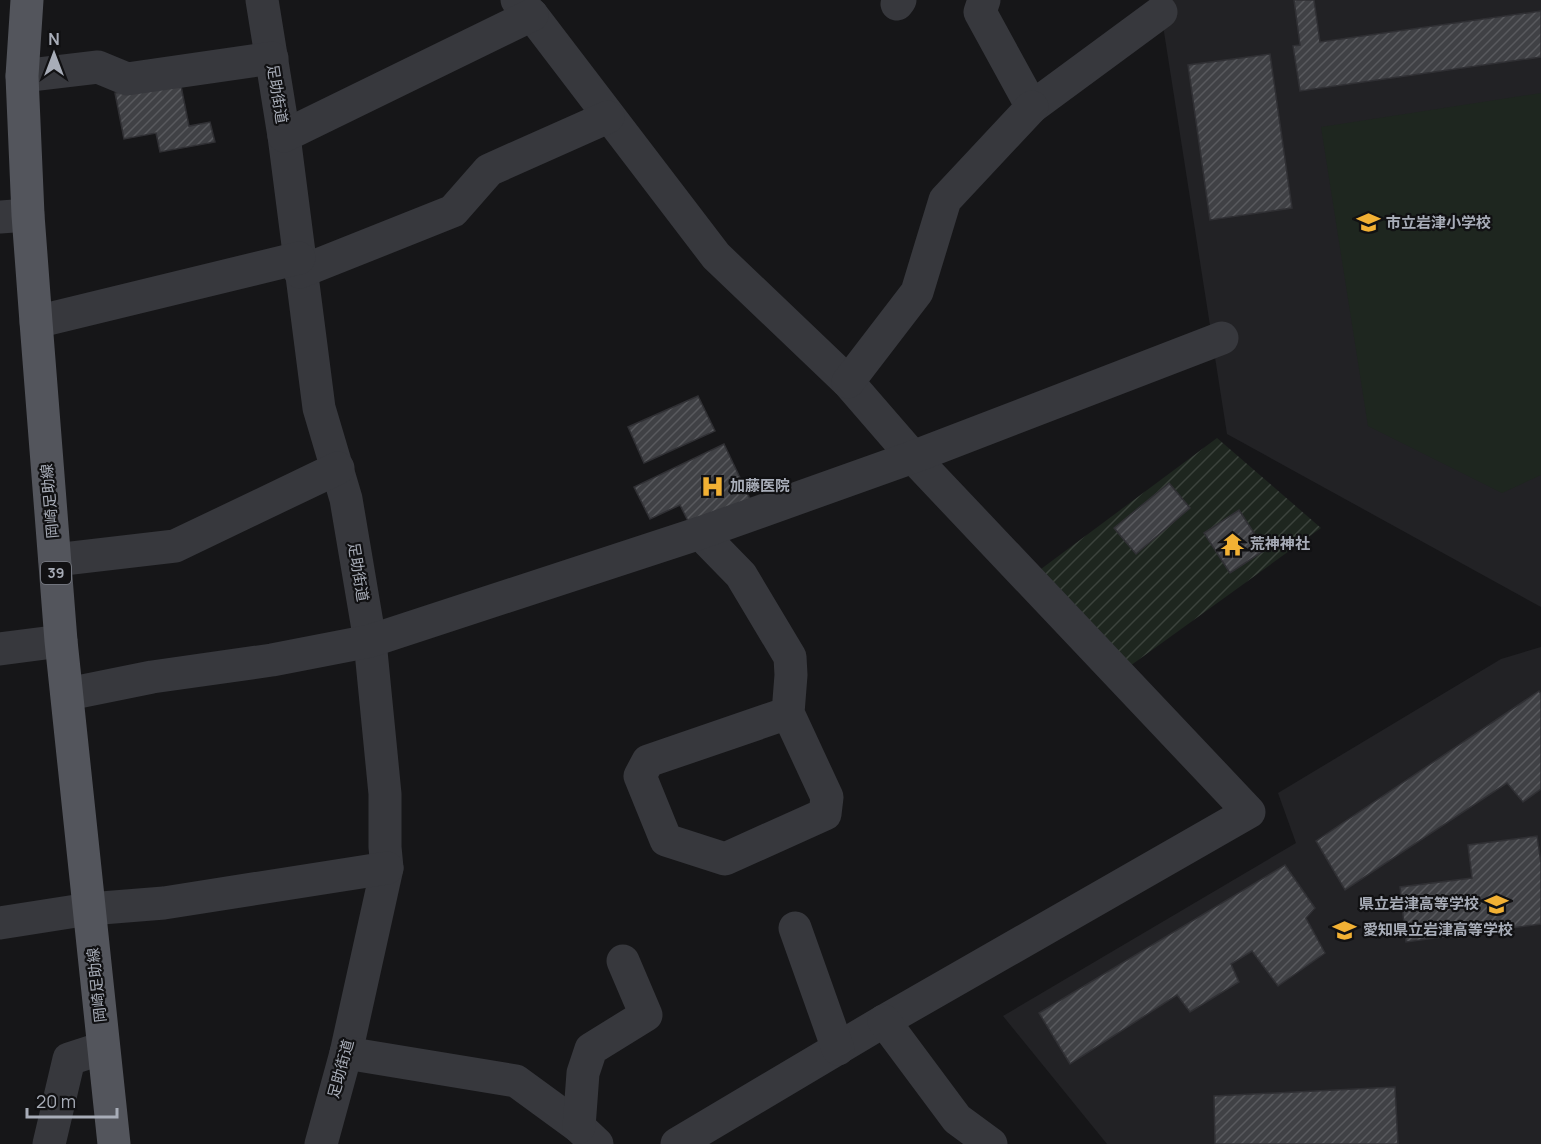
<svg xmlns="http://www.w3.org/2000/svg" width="1541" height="1144" viewBox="0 0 1541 1144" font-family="Manrope,'Noto Sans JP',sans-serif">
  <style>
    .built { fill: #222225 }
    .garden { fill: url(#garden-furrows) }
    .pitch { fill: #1e261f }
    .building { fill: url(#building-hatch); stroke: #303034; stroke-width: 1.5 }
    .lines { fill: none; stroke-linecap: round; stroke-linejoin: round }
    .minor { stroke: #37383d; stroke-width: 33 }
    .major { stroke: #53555c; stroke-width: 33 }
    .labels { text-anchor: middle; stroke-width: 4.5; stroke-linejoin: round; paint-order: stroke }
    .shield { fill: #111113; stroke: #7b7e86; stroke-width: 1.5 }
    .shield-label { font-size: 14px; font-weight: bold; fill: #a8adb8 }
    .street-label { font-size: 15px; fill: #a8adb8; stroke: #111113 }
    .poi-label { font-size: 15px; font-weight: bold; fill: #a8adb8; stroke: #111113; text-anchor: start }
  </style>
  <defs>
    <pattern id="garden-furrows" width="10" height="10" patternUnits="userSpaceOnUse" patternTransform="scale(1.5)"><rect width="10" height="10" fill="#1e261f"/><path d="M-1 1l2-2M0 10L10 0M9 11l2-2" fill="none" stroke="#3c433d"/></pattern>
    <pattern id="building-hatch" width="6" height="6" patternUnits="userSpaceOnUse" patternTransform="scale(1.5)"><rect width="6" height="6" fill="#404145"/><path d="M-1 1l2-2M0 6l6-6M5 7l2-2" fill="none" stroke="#595a5e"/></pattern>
  </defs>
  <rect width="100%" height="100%" fill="#161618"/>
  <g class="built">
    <path d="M1159,0H1541V607L1227,434Z"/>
    <path d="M1541,647V1144H1107L1003,1016L1296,843L1278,793L1501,659Z"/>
  </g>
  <path class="garden" d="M1217,438L1321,528L1123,671L1037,572Z"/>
  <path class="pitch" d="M1541,93V475L1502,493L1368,426L1321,127Z"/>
  <g class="building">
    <path d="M1294,0H1314L1320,42L1541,11V57L1300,91L1293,46L1300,45Z"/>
    <path d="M1270,54L1292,208L1210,220L1188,65Z"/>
    <path d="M180,81L189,126L210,122L215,142L160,152L156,133L124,139L115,93Z"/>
    <path d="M698,396L715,431L644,463L628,427Z"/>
    <path d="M724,444L750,499L691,527L680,505L650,519L634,487Z"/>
    <path d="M1169,483L1190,508L1136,554L1114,528Z"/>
    <path d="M1239,510L1265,550L1230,573L1204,533Z"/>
    <path d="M1539,691L1541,694V789L1523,802L1507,783L1345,890L1316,841Z"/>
    <path d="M1537,836L1541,863V924L1406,942L1400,887L1472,878L1468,845Z"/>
    <path d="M1285,865L1315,908L1306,918L1325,953L1278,986L1252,951L1231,964L1239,982L1190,1012L1177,995L1070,1064L1039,1013Z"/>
    <path d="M1395,1087L1398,1144H1215L1214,1096Z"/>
  </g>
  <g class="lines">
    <g class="minor">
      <path d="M262,0L284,136L319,408L346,499L370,641L385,794V847L387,868L346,1053L321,1144"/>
      <path d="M517,0L532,15L716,256L848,382L913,457L1249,812L884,1021L677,1144"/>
      <path d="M984,0L980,12L1032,107L1161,12"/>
      <path d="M897,4L900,0"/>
      <path d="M22,76L98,67L127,79L272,58"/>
      <path d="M284,136L532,15"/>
      <path d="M0,217L28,215"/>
      <path d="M300,272L453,211L489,170L608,117"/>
      <path d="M36,322L299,258"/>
      <path d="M848,382L917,292L945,200L1032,107"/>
      <path d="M700,533L741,575L790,657L791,675L788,713L827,797L825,814L725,859L666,840L640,776L648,761L788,713"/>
      <path d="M55,560L175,546L338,468"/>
      <path d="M0,649L61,641"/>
      <path d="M68,694L152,677L272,660L370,641L700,533L913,457L1222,338"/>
      <path d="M0,923L89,909L164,903L387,868"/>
      <path d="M795,928L838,1049"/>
      <path d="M884,1021L957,1119L991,1144"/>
      <path d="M346,1053L516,1081L579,1127L597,1144"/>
      <path d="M579,1127L583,1073L591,1049L646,1015L623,961"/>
      <path d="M49,1144L69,1059L103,1048"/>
    </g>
    <path class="major" d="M27,0L22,76L28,215L36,322L61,641L114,1144"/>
  </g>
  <defs>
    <symbol id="school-bare" viewBox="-9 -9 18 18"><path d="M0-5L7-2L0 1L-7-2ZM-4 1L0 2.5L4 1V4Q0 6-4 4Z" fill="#f2b134" stroke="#111113" stroke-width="2.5" paint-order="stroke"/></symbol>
    <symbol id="hospital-bare" viewBox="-9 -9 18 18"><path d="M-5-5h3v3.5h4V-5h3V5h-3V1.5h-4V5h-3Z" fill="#f2b134" stroke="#111113" stroke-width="2.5" paint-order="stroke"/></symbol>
    <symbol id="temple-bare" viewBox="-9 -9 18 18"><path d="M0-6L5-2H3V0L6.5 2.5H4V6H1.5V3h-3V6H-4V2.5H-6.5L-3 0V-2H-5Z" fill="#f2b134" stroke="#111113" stroke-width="2.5" paint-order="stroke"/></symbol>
  </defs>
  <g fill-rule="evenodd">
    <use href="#school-bare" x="1352" y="206" width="33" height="33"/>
    <use href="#hospital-bare" x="696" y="470" width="33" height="33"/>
    <use href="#temple-bare" x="1216" y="528" width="33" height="33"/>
    <use href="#school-bare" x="1480" y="888" width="33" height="33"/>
    <use href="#school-bare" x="1328" y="914" width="33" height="33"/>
  </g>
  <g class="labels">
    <rect class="shield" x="41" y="562" width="30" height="22" rx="4.5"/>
    <g class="shield-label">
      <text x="56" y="578">39</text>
    </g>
    <g class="street-label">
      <text transform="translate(277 94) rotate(81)" y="5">足助街道</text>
      <text transform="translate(50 501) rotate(-95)" y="5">岡崎足助線</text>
      <text transform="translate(358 572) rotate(81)" y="5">足助街道</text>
      <text transform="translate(97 985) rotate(-96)" y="5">岡崎足助線</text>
      <text transform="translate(341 1069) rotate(-75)" y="5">足助街道</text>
    </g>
    <g class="poi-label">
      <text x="1386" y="228">市立岩津小学校</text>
      <text x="730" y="491">加藤医院</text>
      <text x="1250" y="549">荒神神社</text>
      <text x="1479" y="909" text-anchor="end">県立岩津高等学校</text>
      <text x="1363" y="935">愛知県立岩津高等学校</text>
    </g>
  </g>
  <g transform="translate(54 54)" stroke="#111113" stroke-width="4.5" paint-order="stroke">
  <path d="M0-4.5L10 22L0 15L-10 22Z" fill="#a8adb8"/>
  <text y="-9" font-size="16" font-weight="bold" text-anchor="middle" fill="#a8adb8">N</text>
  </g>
  <path d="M27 1108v9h90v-9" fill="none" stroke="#a8adb8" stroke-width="3"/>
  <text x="36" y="1108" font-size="18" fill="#a8adb8" stroke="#111113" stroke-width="4.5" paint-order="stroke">20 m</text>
</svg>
